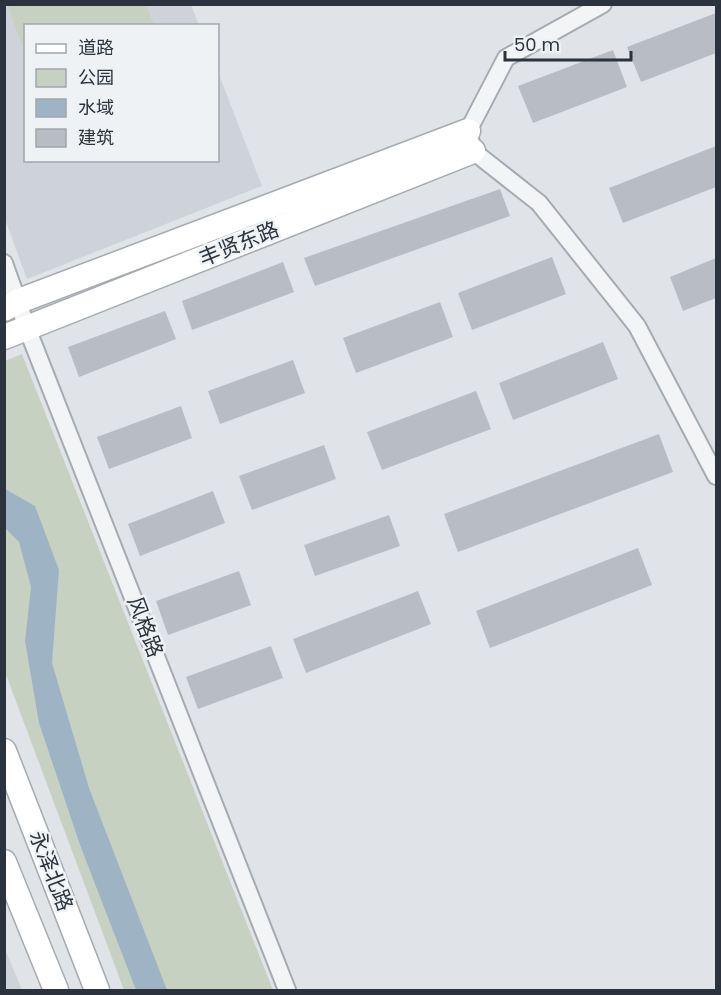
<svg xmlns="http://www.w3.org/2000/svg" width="721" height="995" viewBox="0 0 721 995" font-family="Poppins,'Noto Sans SC',sans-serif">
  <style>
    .built { fill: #ced3d9 }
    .green { fill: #c7d1c2 }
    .water { fill: #9eb4c4 }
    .building { fill: #b8bdc4 }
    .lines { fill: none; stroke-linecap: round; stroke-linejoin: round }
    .street-casing { stroke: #a6abb2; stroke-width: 20 }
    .secondary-casing { stroke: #a6abb2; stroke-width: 27 }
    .street { stroke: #f2f4f6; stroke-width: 16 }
    .secondary { stroke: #fff; stroke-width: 24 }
    .labels { text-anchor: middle; stroke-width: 5; stroke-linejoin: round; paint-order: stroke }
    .street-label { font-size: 21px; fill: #2a333e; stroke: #eff2f5 }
  </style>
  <rect width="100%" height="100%" fill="#e0e4e8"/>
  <g class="built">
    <path d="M5,5H191L199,25L26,26V160H218V72L262,186L27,279L5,219Z"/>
    <path d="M5,949L22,990H5Z"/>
  </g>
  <g class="green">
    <path d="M15,5H146L154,25L26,26L25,53L8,7Z"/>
    <path d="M22,354L273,990H124L5,672V361Z"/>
  </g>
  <path class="water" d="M5,489L35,506L59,570L52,663L89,788L167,990H136L80,845L39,723L25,641L31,587L19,542L5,528Z"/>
  <g class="building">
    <path d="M716,13V53L641,82L627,47Z"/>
    <path d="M613,50L627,87L533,123L518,86Z"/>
    <path d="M716,146V187L623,223L609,188Z"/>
    <path d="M500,189L510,216L315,286L304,258Z"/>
    <path d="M552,257L566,294L472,330L458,293Z"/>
    <path d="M716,258V298L683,311L670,277Z"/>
    <path d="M283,262L294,292L192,330L182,301Z"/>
    <path d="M440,302L453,337L356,373L343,338Z"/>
    <path d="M165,311L176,339L79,377L68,347Z"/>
    <path d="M603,342L618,379L513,420L499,383Z"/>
    <path d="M293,360L305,393L220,424L208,391Z"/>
    <path d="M476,391L491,429L382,470L367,432Z"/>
    <path d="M181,406L192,438L109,469L97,437Z"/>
    <path d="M659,434L673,472L458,552L444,514Z"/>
    <path d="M324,445L336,479L252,510L239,476Z"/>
    <path d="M213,491L225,523L140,556L128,524Z"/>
    <path d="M389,515L400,546L315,576L304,545Z"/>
    <path d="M638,548L652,585L490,648L476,611Z"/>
    <path d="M239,571L251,605L168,635L156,601Z"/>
    <path d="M418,591L431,624L306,673L293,639Z"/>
    <path d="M271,646L283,678L198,709L186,677Z"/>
  </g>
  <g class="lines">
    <defs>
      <g id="street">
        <path d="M603,4L506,58L468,131L473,151L539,203L637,326L716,476"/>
        <path d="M4,263L27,328L287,990"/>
      </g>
      <g id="secondary">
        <path d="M4,309L19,301L468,131"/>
        <path d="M4,337L473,151"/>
        <path d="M4,751L97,990"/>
        <path d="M4,862L56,990"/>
      </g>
    </defs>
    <use href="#street" class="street-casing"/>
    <use href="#secondary" class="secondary-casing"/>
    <use href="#street" class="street"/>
    <use href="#secondary" class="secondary"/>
  </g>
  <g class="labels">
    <g class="street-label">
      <text transform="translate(239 244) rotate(-22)" y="7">丰贤东路</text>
      <text transform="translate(145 627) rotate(69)" y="7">风格路</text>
      <text transform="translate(51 871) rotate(69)" y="7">永泽北路</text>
    </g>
  </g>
  <rect width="721" height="995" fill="none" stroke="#2a333e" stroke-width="12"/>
  <rect x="24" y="24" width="195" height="138" fill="#eff2f5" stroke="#a0a6ac" stroke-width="1.5"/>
  <rect x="36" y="44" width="30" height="9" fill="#ffffff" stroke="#a0a6ac" stroke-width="1.5"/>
  <text x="78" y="54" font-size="18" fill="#2a333e">道路</text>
  <rect x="36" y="69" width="30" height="18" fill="#c7d1c2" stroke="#a0a6ac" stroke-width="1.5"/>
  <text x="78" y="84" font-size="18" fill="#2a333e">公园</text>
  <rect x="36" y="99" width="30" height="18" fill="#9eb4c4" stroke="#a0a6ac" stroke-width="1.5"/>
  <text x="78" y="114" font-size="18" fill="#2a333e">水域</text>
  <rect x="36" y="129" width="30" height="18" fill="#b8bdc4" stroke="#a0a6ac" stroke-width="1.5"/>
  <text x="78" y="144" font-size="18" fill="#2a333e">建筑</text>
  <path d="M505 51v9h126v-9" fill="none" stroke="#2a333e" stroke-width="3"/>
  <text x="514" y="51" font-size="18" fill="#2a333e" stroke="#eff2f5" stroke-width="4.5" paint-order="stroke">50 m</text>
</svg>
